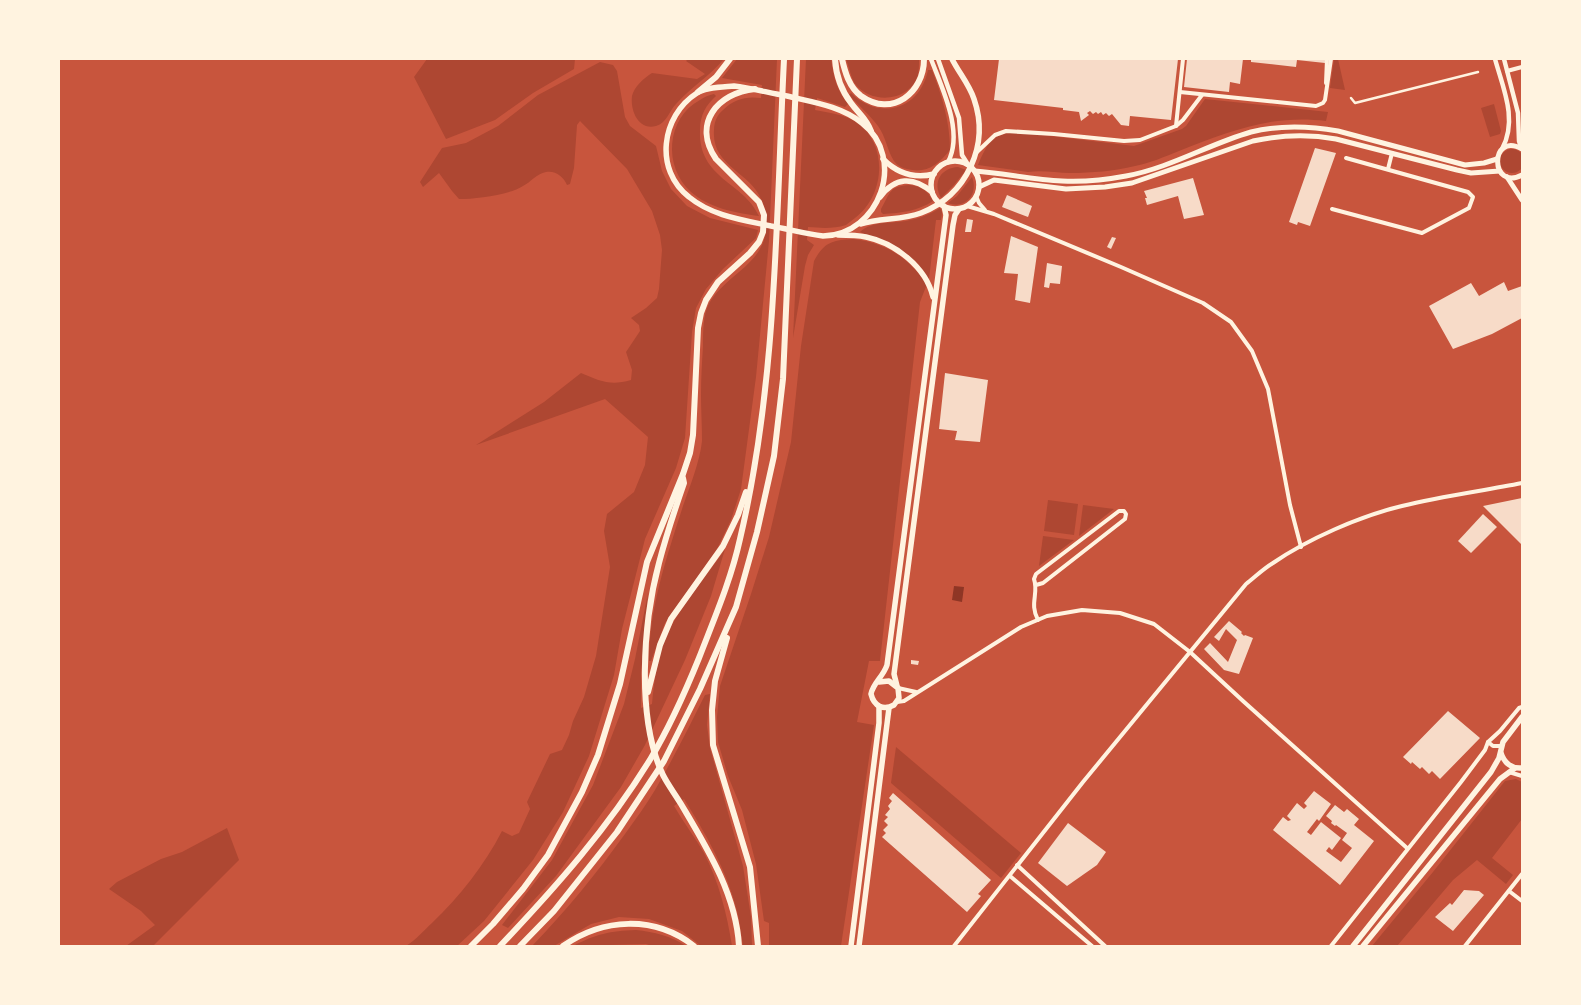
<svg xmlns="http://www.w3.org/2000/svg" width="1581" height="1005" viewBox="0 0 1581 1005" font-family="'IBM Plex Serif',serif">
  <style>
    .green { fill: #ae4732 }
    .water { fill: #8f3625 }
    .building { fill: #f7dbc8 }
    .lines { fill: none; stroke-linecap: round; stroke-linejoin: round }
    .pedestrian { stroke: #fff3e0; stroke-width: 2.5 }
    .minor { stroke: #fff3e0; stroke-width: 4 }
    .tertiary { stroke: #fff3e0; stroke-width: 4.5 }
    .secondary { stroke: #fff3e0; stroke-width: 5 }
    .primary { stroke: #fff3e0; stroke-width: 5.5 }
    .trunk { stroke: #fff3e0; stroke-width: 5.5 }
    .motorway { stroke: #fff3e0; stroke-width: 6 }
  </style>
  <rect width="100%" height="100%" fill="#c8553d"/>
  <g class="green">
    <path d="M427,59H575L574,69L533,93L495,120L446,139L414,77Z"/>
    <path d="M688,59H724C710,76 691,87 676,104C669,111 667,123 656,126C639,131 630,111 632,96C634,87 644,78 652,73L697,79L705,74L686,61Z"/>
    <path d="M737,59H777L769,241L756,377L741,489L731,520L717,549L665,623L651,661H649C649,608 667,556 683,506C690,486 700,461 702,441C702,425 701,410 701,395C701,379 702,362 703,346C703,334 703,319 707,308C720,278 758,268 765,236C768,223 767,210 761,199C750,172 711,166 714,130C714,122 717,115 723,110C734,99 746,96 761,98L762,85L722,78Z"/>
    <path d="M806,59H831C834,78 836,88 848,104L845,107L817,98L815,110C829,113 844,114 856,122C889,144 885,196 855,218C852,220 849,223 846,225C833,229 821,228 808,227L807,240L814,245L808,255L805,266L793,338Z"/>
    <path d="M846,59H919C919,64 919,70 918,75C910,101 873,105 856,85C851,79 849,66 846,59Z"/>
    <path d="M1334,59H1338L1345,90L1330,88Z"/>
    <path d="M600,62L613,65L617,71L625,117L630,126L656,146L662,171L671,189L687,206L710,218L758,230L756,238L723,269L706,289L696,308L692,332L685,438L676,468L645,539L622,629L614,675L589,756L563,812L533,860L484,921L457,946H406C416,940 423,931 432,923C460,896 484,866 502,831L512,836L519,833L530,809L527,802L550,754L562,750L569,735L573,721L584,697L596,656L610,567L604,531L607,514L634,492L645,465L648,437L605,399L476,445L544,402L581,373C600,381 610,386 631,380L632,370L626,352L640,331L639,325L631,318L646,308L657,298L659,289L662,250L660,235L652,211L627,169L580,121L577,125L574,168L570,184L567,185C564,177 555,170 546,172C536,174 531,182 523,186C509,195 476,199 459,199L452,191L439,173L423,187L420,182L442,148L466,143L498,126L538,95Z"/>
    <path d="M928,70H932C942,96 950,122 950,150C938,165 926,174 907,169C902,168 898,166 894,161C887,150 886,137 878,126C870,115 858,105 849,95L851,93C879,121 920,110 928,70Z"/>
    <path d="M714,94L716,96C706,105 700,115 700,130C698,179 744,182 759,216C736,213 709,208 691,192C663,167 666,118 700,100C704,97 709,95 714,94Z"/>
    <path d="M1205,99L1328,112L1326,121C1271,114 1228,132 1179,151C1164,157 1150,163 1135,166C1114,171 1092,173 1070,173C1057,173 1042,170 1028,172L978,165C987,144 992,133 1017,132L1134,146L1182,129L1186,126Z"/>
    <path d="M1494,104L1501,131L1500,134L1490,137L1481,108Z"/>
    <circle cx="1512" cy="161" r="12"/>
    <path d="M958,167L966,170L954,185L941,198C932,182 941,168 958,167Z"/>
    <path d="M972,177C979,194 965,210 948,203L957,196Z"/>
    <path d="M910,185C922,187 927,190 933,201C918,211 901,213 883,214L881,212V209C890,193 889,186 910,185Z"/>
    <path d="M940,208L942,212L941,220H936L929,279L915,261L901,250L860,232C872,220 895,224 910,220C921,218 930,214 940,208Z"/>
    <path d="M853,239C887,243 907,257 927,284L920,302L916,338L880,661H869L857,722L874,725L841,946H769V923L764,921L756,864L742,810L728,776L718,742L717,717L720,686L751,594L769,537L791,442L801,346L814,261C824,242 833,240 853,239Z"/>
    <path d="M1048,500L1078,504L1074,535L1044,531Z"/>
    <path d="M1083,505L1114,509L1079,536Z"/>
    <path d="M1043,536L1074,540L1039,566Z"/>
    <path d="M725,549L711,596L685,660L645,745L621,787L556,876L508,928L502,925L552,860L593,785L624,704L635,659L648,593L641,674V708L652,704C654,682 657,660 665,639C677,610 707,576 725,549Z"/>
    <path d="M710,694L707,725L710,748L743,866L751,917L752,946H743C741,935 740,923 737,911C727,871 706,834 684,799L674,806C683,822 695,837 704,853C719,882 727,914 732,946H701L682,931L649,919L619,917L591,924L554,946H532C566,911 596,874 625,834C635,820 646,805 655,790C673,759 689,727 705,695Z"/>
    <path d="M896,747L1021,853L1001,878L891,783Z"/>
    <path d="M1516,779L1522,782V819L1492,858L1513,875L1506,884L1477,860L1453,880L1397,946H1372L1433,872L1505,781Z"/>
    <path d="M227,828L239,860L153,946H126L155,925L141,911L109,889L117,882L161,859L182,852Z"/>
    <path d="M636,930C654,932 671,936 686,946H652L646,944L573,946C596,934 610,931 636,930Z"/>
  </g>
  <path class="water" d="M954,586L964,587L962,602L952,600Z"/>
  <g class="building">
    <path d="M999,59H1178L1171,120L1130,116L1129,126L1121,125L1112,114L1109,116L1106,113L1103,115L1101,112L1098,114L1096,112L1093,114L1090,111L1087,113L1089,115L1081,121L1079,112L1063,110V108L994,100Z"/>
    <path d="M1187,59H1243L1240,84L1230,82L1229,92L1184,87Z"/>
    <path d="M1251,59H1326L1325,63L1297,60L1296,67L1251,62Z"/>
    <path d="M1315,148L1336,153L1310,226L1298,222L1297,225L1289,222Z"/>
    <path d="M1193,178L1204,215L1184,219L1178,196L1147,205L1145,198H1147L1144,191Z"/>
    <path d="M1007,195L1032,206L1028,217L1002,207Z"/>
    <path d="M967,219L973,220L971,232H965Z"/>
    <path d="M1011,236L1038,247L1030,303L1015,300L1018,274L1004,273Z"/>
    <path d="M1112,237L1116,238L1111,249L1107,247Z"/>
    <path d="M1047,263L1062,266L1060,284L1050,283L1049,288L1044,287Z"/>
    <path d="M1504,282L1508,291L1522,286V318L1492,334L1453,349L1429,306L1471,283L1479,296Z"/>
    <path d="M945,373L988,380L980,442L955,440L957,431L939,429Z"/>
    <path d="M1522,498V545L1483,506Z"/>
    <path d="M1483,514L1497,527L1471,553L1458,541Z"/>
    <path d="M1229,621L1242,632L1241,633L1244,636L1245,635L1253,638L1239,674L1224,670L1204,649L1210,643L1228,662L1237,640L1226,629L1219,641L1214,637Z"/>
    <path d="M911,660L919,661L918,665L911,664Z"/>
    <path d="M1448,711L1480,738L1440,779L1432,771L1429,774L1422,767L1420,769L1412,762L1411,764L1403,757Z"/>
    <path d="M1314,791L1331,804L1319,821L1317,819L1307,832L1311,835L1321,822L1341,838L1332,850L1329,847L1326,851L1341,862L1352,848L1342,840L1347,833L1336,825L1335,826L1331,823L1332,821L1326,816L1335,805L1344,812L1347,809L1359,819L1354,825L1374,841L1340,885L1273,830L1283,817L1288,821L1291,820L1287,816L1297,803L1304,809L1307,806L1304,803Z"/>
    <path d="M893,793L991,880L978,894L981,896L967,912L882,837L886,833L883,830L888,825L884,821L888,817L885,815L890,809L888,806L892,801L889,798Z"/>
    <path d="M1068,823L1106,852L1097,865L1067,886L1038,863Z"/>
    <path d="M1464,890L1479,891L1484,895L1453,931L1435,917L1450,903L1452,905Z"/>
  </g>
  <g class="lines">
    <path class="pedestrian" d="M1351,98L1355,103L1478,72"/>
    <g class="minor">
      <path d="M1507,71L1522,67"/>
      <path d="M1326,83L1327,59"/>
      <path d="M1180,92L1316,106L1323,103L1325,100L1331,59"/>
      <path d="M1176,126L1183,59"/>
      <path d="M977,152L995,135L1006,131L1054,134L1124,141L1140,140L1176,126L1183,120L1202,95"/>
      <path d="M1388,169L1392,153"/>
      <path d="M976,196L979,203L985,210"/>
      <path d="M967,206L994,214L1121,267L1203,303L1231,322L1252,351L1268,389L1290,505L1301,547"/>
      <path d="M1332,209L1422,233L1469,208L1473,197L1468,192L1346,158"/>
      <path d="M1036,585L1043,583L1125,519L1126,514L1124,511H1119L1036,574L1034,579C1039,594 1029,603 1038,620"/>
      <path d="M898,688L916,692"/>
      <path d="M897,702L904,701L1021,627L1047,616L1082,610L1120,613L1154,624L1190,652L1243,701L1407,848"/>
      <path d="M1488,742L1493,746H1501"/>
      <path d="M1509,772L1522,776"/>
      <path d="M1017,865L1105,946"/>
      <path d="M1010,876L1092,946"/>
      <path d="M1509,891L1522,901"/>
      <path d="M954,946L1083,782L1246,584C1255,577 1263,569 1273,563C1308,539 1360,516 1402,506C1442,496 1482,491 1522,483"/>
      <path d="M1331,946L1461,782L1485,750L1488,742L1500,731L1519,708L1522,707"/>
      <path d="M1465,946L1522,874"/>
    </g>
    <g class="tertiary">
      <path d="M931,59C942,88 964,132 948,162"/>
      <path d="M938,59L959,118L962,155L967,163"/>
      <path d="M1495,59C1503,88 1518,120 1502,149"/>
      <path d="M1504,59L1518,113L1519,141L1521,148"/>
    </g>
    <g class="secondary">
      <path d="M1522,149C1489,131 1490,192 1522,175"/>
      <path d="M975,171C1004,173 1033,180 1062,181C1083,182 1105,180 1126,176C1170,168 1209,144 1251,132C1279,125 1310,126 1338,131L1465,165L1484,163L1497,159"/>
      <path d="M1507,177L1522,200"/>
      <path d="M979,187L994,180L1066,189L1105,187L1132,183L1253,141C1281,135 1308,134 1336,139L1457,170L1471,173L1500,171"/>
    </g>
    <g class="primary">
      <path d="M883,159C898,174 914,179 934,174"/>
      <circle cx="955" cy="185" r="24"/>
      <path d="M880,197C895,177 913,176 932,192"/>
      <path d="M838,235C847,235 857,235 866,237C895,243 926,267 933,297"/>
      <path d="M879,682L889,681L898,688L899,698L894,705C883,711 874,706 871,694C873,683 883,677 887,665L946,215L944,206"/>
      <path d="M897,686L894,674L899,636L953,225L955,215L959,209"/>
      <path d="M1501,753C1504,763 1512,769 1522,768"/>
      <path d="M851,946L879,723V707"/>
      <path d="M859,946L889,708"/>
      <path d="M1353,946L1491,772L1499,758L1503,742L1522,717"/>
      <path d="M1363,946L1500,779L1515,768"/>
    </g>
    <g class="trunk">
      <path d="M734,86C752,88 769,93 787,96C812,102 841,106 862,123C907,158 880,235 823,236C806,234 788,229 771,226C743,220 712,216 689,197C654,170 661,116 697,93C706,87 723,87 734,86Z"/>
      <path d="M861,224C880,218 903,220 921,213C967,195 990,145 974,99C969,84 959,73 952,59"/>
    </g>
    <g class="motorway">
      <path d="M835,59C836,75 841,90 851,103C859,114 866,118 871,131"/>
      <path d="M842,59C845,72 849,87 861,96C892,118 924,93 924,59"/>
      <path d="M698,92L716,77L730,59"/>
      <path d="M683,478L684,483C675,509 666,536 659,563C643,623 636,718 663,775C668,785 675,794 681,804C707,848 736,894 739,946"/>
      <path d="M727,638L715,681L712,710L713,745L750,867L758,946"/>
      <path d="M648,692L660,645L671,619L723,546L738,515L746,492"/>
      <path d="M471,946L493,924L523,889L548,855L582,792L598,755L620,684L647,562L683,474L690,453L693,435L698,328L701,313L706,300L718,282L750,253L759,242L763,232L764,215L759,202L716,159C692,124 717,93 755,89"/>
      <path d="M500,946C555,888 609,827 651,758C669,728 686,690 699,658C714,619 731,580 740,539C777,383 776,218 784,59"/>
      <path d="M520,946L554,911L617,832L664,761L700,689L736,607L757,532L774,456L783,379L797,59"/>
      <path d="M563,946C603,918 654,915 694,946"/>
    </g>
  </g>
  <rect width="1581" height="1005" fill="none" stroke="#fff3e0" stroke-width="120"/>
</svg>
